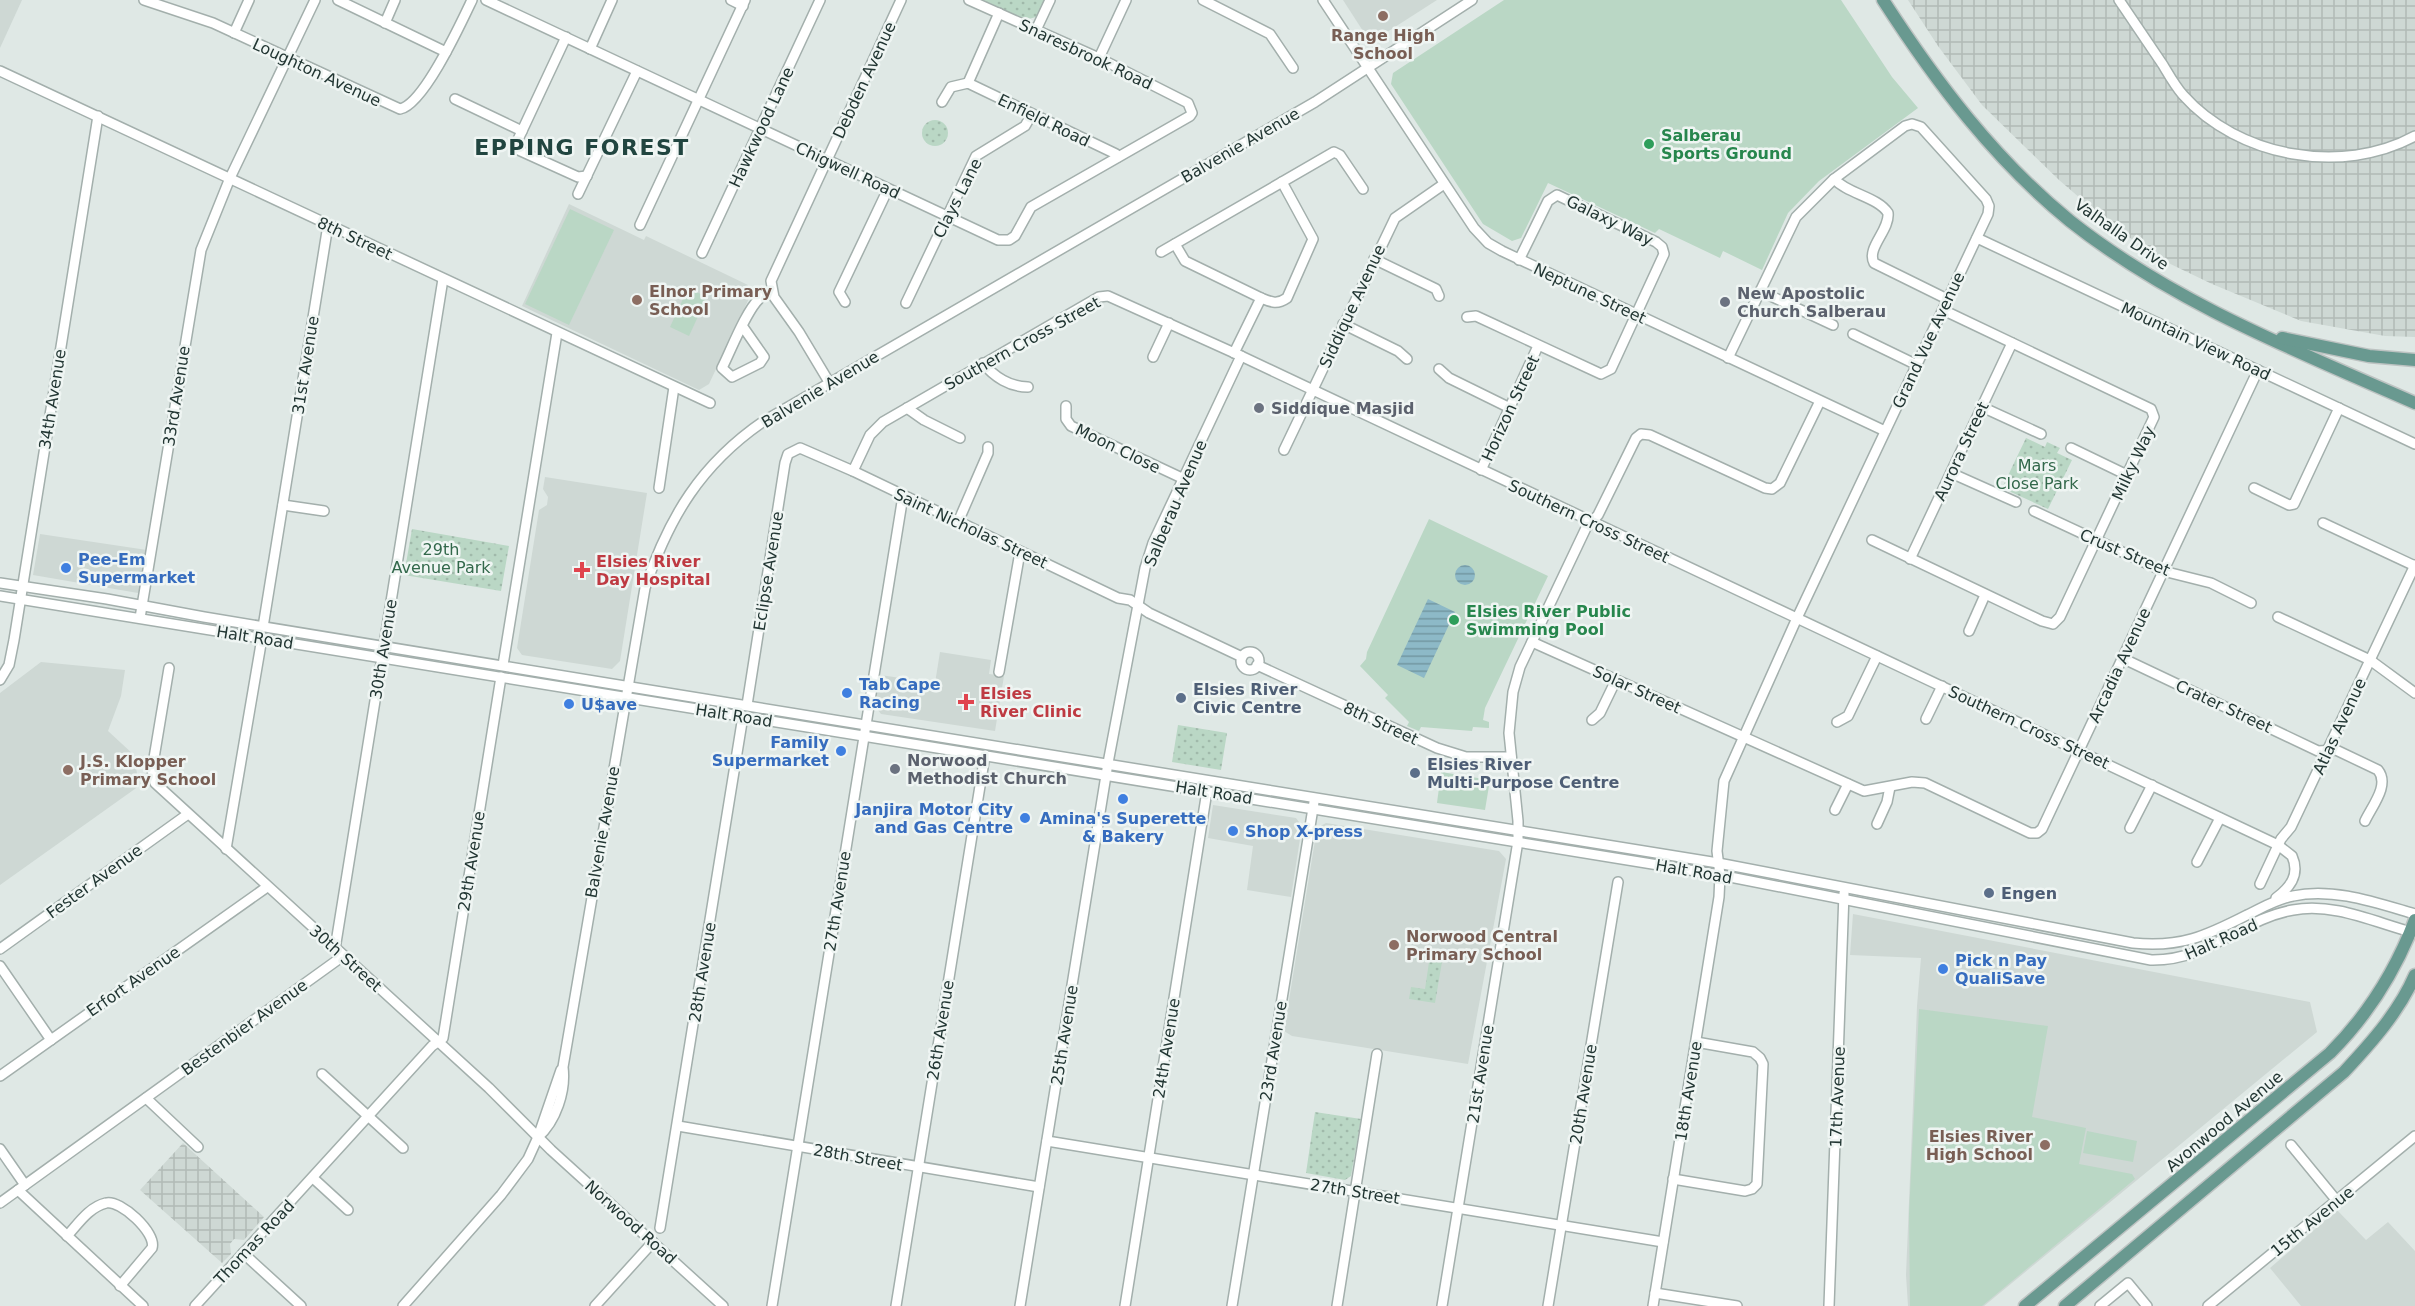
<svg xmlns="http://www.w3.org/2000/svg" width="2415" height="1306" viewBox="0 0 2415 1306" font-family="'DejaVu Sans',sans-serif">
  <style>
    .built { fill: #ced8d4 }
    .industrial { fill: url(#industrial-grid) }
    .grass { fill: #bad7c5 }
    .park { fill: url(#park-dots) }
    .water { fill: url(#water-rules) }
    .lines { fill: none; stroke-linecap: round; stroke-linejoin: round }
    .minor-casing { stroke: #a3afac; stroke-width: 12 }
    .major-casing { stroke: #bdc3c2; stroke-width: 15 }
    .minor { stroke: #fff; stroke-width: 9 }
    .major { stroke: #699990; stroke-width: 12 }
    .education-dot { fill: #8d6e63; stroke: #eff5f3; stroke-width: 2 }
    .leisure-dot { fill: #2e9e5b; stroke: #eff5f3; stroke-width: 2 }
    .worship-dot { fill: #6b7280; stroke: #eff5f3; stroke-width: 2 }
    .shop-dot { fill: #3f7fe0; stroke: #eff5f3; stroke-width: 2 }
    .health-dot { fill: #e0444e; stroke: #eff5f3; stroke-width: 2 }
    .service-dot { fill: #5c6f8a; stroke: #eff5f3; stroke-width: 2 }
    .labels { text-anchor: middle; stroke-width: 5; stroke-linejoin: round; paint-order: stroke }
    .education-label { font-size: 16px; font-weight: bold; fill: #785e54; stroke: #eff5f3; text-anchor: start }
    .street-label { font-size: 16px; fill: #223633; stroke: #eff5f3 }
    .leisure-label { font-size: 16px; font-weight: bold; fill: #27864d; stroke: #eff5f3; text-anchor: start }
    .worship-label { font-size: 16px; font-weight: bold; fill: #5b616d; stroke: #eff5f3; text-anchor: start }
    .park-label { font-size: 16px; fill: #32684b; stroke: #eff5f3 }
    .shop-label { font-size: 16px; font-weight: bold; fill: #366cbe; stroke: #eff5f3; text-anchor: start }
    .health-label { font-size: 16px; font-weight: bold; fill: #be3a42; stroke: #eff5f3; text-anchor: start }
    .service-label { font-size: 16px; font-weight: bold; fill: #4e5e75; stroke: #eff5f3; text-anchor: start }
    .district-label { font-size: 22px; font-weight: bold; letter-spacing: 1.5px; fill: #214540; stroke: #eff5f3 }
  </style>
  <defs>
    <pattern id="industrial-grid" width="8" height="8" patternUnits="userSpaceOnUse" patternTransform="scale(1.5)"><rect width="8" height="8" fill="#ced8d4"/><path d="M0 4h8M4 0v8" fill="none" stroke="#b1bab6"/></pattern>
    <pattern id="park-dots" width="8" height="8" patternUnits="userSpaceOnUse" patternTransform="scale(1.5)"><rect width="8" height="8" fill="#bad7c5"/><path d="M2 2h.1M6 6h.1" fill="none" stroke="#a0b9aa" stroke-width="1.8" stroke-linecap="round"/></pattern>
    <pattern id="water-rules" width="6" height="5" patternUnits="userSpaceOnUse" patternTransform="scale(1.5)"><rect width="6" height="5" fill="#8db9c7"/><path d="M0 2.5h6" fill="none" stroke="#7397a2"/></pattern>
  </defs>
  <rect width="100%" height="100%" fill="#dfe8e5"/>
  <g class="built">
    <path d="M0,0H22L0,48Z"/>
    <path d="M1343,0H1437L1384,34L1363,31Z"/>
    <path d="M569,204L644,240L646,236L748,285L751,294L709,384L699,390L522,306Z"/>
    <path d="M545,477L647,493L620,661L612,669L522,655L517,648L539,510L547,505L548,497L543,489Z"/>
    <path d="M40,534L147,550L141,589L138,593L33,575Z"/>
    <path d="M940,652L991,660L989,674L1004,676L995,731L881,714L875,706L880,675L935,683Z"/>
    <path d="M41,662L125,670L121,696L108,731L134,755L139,786L0,885V693Z"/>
    <path d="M1213,805L1296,818L1302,826L1291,897L1247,890L1253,846L1208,838Z"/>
    <path d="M1326,823L1499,851L1506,859L1468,1064L1292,1036L1284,1031L1317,828Z"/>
    <path d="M1853,914L2310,1002L2317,1032L1984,1306H1908L1906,1275L1917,1006L1921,958L1850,955Z"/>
    <path d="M2337,1210L2366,1240L2388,1222L2415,1251V1306H2301L2270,1268Z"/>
  </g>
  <g class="industrial">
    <path d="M1908,0H2415V337L2385,336L2301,321L2212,284L2160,259L2109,223L2059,180L1982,105L1938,46Z"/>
    <path d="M183,1143L264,1217L244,1240L234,1239L230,1244L231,1254L222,1263L140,1190Z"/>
  </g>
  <g class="grass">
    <path d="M1504,0H1841L1892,77L1918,108L1819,181L1788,213L1762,270L1723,251L1720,258L1659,229L1655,233L1548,183L1521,238L1512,241L1483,224L1391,84L1393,73Z"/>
    <path d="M570,209L614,230L569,325L525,304Z"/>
    <path d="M688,288L707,297L689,336L670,327Z"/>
    <path d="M1429,519L1548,576L1485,708L1483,720L1489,722V728L1473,727L1472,731L1421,727L1419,731L1407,726L1409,722L1385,698L1388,695L1360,666L1366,659L1367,652Z"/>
    <path d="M1441,772L1490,780L1485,810L1437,803Z"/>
    <path d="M1919,1009L2048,1026L2032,1117L2086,1128L2079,1164L2132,1174L2135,1179L1982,1306H1910L1909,1214Z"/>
    <path d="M2087,1131L2137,1141L2133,1162L2083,1153Z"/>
  </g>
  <g class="park">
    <path d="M981,0H1045L1036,17L1025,20Z"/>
    <circle cx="935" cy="133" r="13"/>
    <path d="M2026,438L2045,447L2047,442L2060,448L2057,453L2072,460L2048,509L2002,488Z"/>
    <path d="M412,529L509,546L501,591L404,575Z"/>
    <path d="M1178,725L1227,733L1221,770L1172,762Z"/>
    <path d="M1417,952L1443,956L1435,1003L1409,999L1411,987L1425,989L1429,962L1415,960Z"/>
    <path d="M1315,1112L1361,1119L1351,1176L1345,1180L1306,1173Z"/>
  </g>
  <g class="water">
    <circle cx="1465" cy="575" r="10"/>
    <path d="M1428,599L1455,612L1424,678L1397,665Z"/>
  </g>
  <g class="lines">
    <defs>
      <g id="minor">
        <path d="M144,0L213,23L400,109C424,104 461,23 472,0"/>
        <path d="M338,0L446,52"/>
        <path d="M486,0L998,240H1009L1015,236L1031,207L1190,116L1192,113L1188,103L1099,58L969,0"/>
        <path d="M731,0L743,6"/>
        <path d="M1203,0L1270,34L1293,68"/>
        <path d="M1323,0L1474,228L1488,243L1502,251L1885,431"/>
        <path d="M2119,0C2134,22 2148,43 2163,65C2169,75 2175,86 2183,95C2238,157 2342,176 2415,136"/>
        <path d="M385,23L395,0"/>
        <path d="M1036,30L1050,0"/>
        <path d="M234,33L249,0"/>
        <path d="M566,37L514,148L578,177L587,176"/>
        <path d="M590,49L612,0"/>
        <path d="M1099,58L1126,0"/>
        <path d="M0,71L710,403"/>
        <path d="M968,83L999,13"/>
        <path d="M455,99L522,131"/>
        <path d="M942,102L951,87L968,83L1116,154L1118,157"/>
        <path d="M1834,179C1848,194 1878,197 1888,213C1890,230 1866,248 1874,263L1947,299"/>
        <path d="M578,194L637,71"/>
        <path d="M640,225L745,0"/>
        <path d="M1977,238L2415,444"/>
        <path d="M1175,244L1185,261L1261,298L1234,353"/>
        <path d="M1161,252L1334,152L1340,155L1363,189"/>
        <path d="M702,253L820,0"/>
        <path d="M1374,259L1436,289L1439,296"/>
        <path d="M1760,291L1833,325"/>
        <path d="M1261,298C1271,302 1277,305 1287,298L1313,239L1282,182"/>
        <path d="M845,302L839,292L888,189"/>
        <path d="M906,303L976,156L1025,126L1032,114"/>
        <path d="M1467,317L1476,316L1601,374L1611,369L1664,254L1662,247L1656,242L1557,195L1548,201L1519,260"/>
        <path d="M1343,324L1398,351L1407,359"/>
        <path d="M743,327L764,357L760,363L732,377L722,368C731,350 746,311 759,299C762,295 767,294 771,292"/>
        <path d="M1853,334L1917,365"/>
        <path d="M1153,357L1169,323"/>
        <path d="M983,363C994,377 1010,387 1028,387"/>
        <path d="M1439,369L1449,378L1510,408"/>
        <path d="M829,382L799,332L774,297L771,281L901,0"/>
        <path d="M1066,406V419L1071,426L1184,479"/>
        <path d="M1982,407L2041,434"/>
        <path d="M907,408L924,420L960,438"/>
        <path d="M2071,448L2127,475"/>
        <path d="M1284,450L1395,218L1444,184"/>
        <path d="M1481,470L1538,346"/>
        <path d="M853,471L870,435L883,422L1099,297L1108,296L1241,356L2278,845L2292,856C2300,874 2291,887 2276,898"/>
        <path d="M1951,473L2016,502"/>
        <path d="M659,488L674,387"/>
        <path d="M2254,488L2289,505L2294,504L2339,408"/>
        <path d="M283,505L324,511"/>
        <path d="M2034,511L2163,571L2211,583L2251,603"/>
        <path d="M958,522L988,453V447"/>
        <path d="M2323,523L2415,566"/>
        <path d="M1872,540L2042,621L2053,624L2060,617L2154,417L2151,409L1943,310"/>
        <path d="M1910,559L2012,343"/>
        <path d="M0,583L107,599L204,617L649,690L1718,863L2133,943C2180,948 2206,936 2247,915C2262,908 2276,899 2293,896C2333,887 2377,903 2415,914"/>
        <path d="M0,596L1720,875L2151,960C2210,961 2241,919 2293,910C2334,902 2376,923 2415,933"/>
        <path d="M2278,617L2370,660L2415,693"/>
        <path d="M140,618L201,250L230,178L315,0"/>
        <path d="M263,627L328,225"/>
        <path d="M1969,631L1985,595"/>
        <path d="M1532,642L1864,791L1912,782L1925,783L2030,833H2037L2042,829L2258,370"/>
        <circle cx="1250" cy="661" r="9"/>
        <path d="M2122,658L2318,751L2336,750L2378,770C2390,785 2372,806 2365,821"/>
        <path d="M503,665L557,333"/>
        <path d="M1257,665L1437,748L1466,757H1511"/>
        <path d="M169,668L152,770L155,783L489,1088L551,1150L723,1306"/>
        <path d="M999,672L1020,552"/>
        <path d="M0,680L9,665L14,640L98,116"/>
        <path d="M747,705L785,463L788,454L800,448L853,471L1118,598L1130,600L1149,613L1242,657"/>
        <path d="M1926,719L1942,686"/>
        <path d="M1592,720L1600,713L1616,680"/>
        <path d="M1837,722L1848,716L1877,656"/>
        <path d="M1835,810L1848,784"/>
        <path d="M1877,824L1887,802L1890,787"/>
        <path d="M2130,828L2152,785"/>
        <path d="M226,849L262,638"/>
        <path d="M2197,862L2220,818"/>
        <path d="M2260,884L2281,839L2291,827L2415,565"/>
        <path d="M0,949L188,814"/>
        <path d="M335,949L443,279"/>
        <path d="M0,966L51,1040"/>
        <path d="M322,1074L403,1148"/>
        <path d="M0,1076L267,887"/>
        <path d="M146,1098L198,1147"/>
        <path d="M678,1126L1039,1187"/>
        <path d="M538,1137C556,1121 566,1091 563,1067L645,588C669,517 701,464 764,421L1315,102L1472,0"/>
        <path d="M1047,1141L1663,1242"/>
        <path d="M2291,1145L2337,1201"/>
        <path d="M0,1149L25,1185"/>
        <path d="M313,1178L348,1210"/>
        <path d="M1673,1179L1745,1191L1752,1189L1757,1184L1763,1064L1760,1058L1753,1052L1696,1042"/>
        <path d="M18,1190L143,1306"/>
        <path d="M0,1203L343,956"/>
        <path d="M660,1228L743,716"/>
        <path d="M67,1236C78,1224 89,1207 106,1203C120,1199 157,1233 152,1248L120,1286"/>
        <path d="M243,1253L301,1306"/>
        <path d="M1655,1293L1737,1306"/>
        <path d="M195,1306L432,1046L443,1038L501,677"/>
        <path d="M403,1306L501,1195L528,1159L538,1137L561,1070"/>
        <path d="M595,1306L653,1242"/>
        <path d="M772,1306L903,496"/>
        <path d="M896,1306L985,755"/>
        <path d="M1020,1306L1108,763L1145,568L1153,543L1241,356"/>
        <path d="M1125,1306L1207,791"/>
        <path d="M1232,1306L1314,802"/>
        <path d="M1337,1306L1377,1054"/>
        <path d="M1442,1306L1518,841V821L1509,733L1513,692L1520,667L1586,528L1598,515L1636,438L1641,434L1650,435L1765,488L1772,489L1780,483L1820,401"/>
        <path d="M1548,1306L1618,882"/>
        <path d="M1653,1306L1719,897L1720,875L1717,851L1724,781L1797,618L1988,214L1989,206L1986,199L1921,127L1912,124L1905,126L1834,179L1796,217L1728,358"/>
        <path d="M1829,1306L1844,893"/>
        <path d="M2100,1306L2128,1283L2147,1306"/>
        <path d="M2208,1306L2415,1136"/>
      </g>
      <g id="major">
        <path d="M1883,0C1936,82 1994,159 2070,221C2172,302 2297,351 2415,403"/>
        <path d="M2282,338L2369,356L2415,360"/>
        <path d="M2025,1306L2330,1053C2368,1015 2396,970 2415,920"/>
        <path d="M2065,1306L2344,1072C2371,1043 2399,1012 2415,975"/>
      </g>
    </defs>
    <use href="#minor" class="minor-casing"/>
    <use href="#major" class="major-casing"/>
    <use href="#minor" class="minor"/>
    <use href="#major" class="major"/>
  </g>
  <g class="education-dot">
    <circle cx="1383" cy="16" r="6"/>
    <circle cx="637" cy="300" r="6"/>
    <circle cx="68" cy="770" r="6"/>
    <circle cx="1394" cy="945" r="6"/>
    <circle cx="2045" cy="1145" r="6"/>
  </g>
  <g class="leisure-dot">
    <circle cx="1649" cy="144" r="6"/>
    <circle cx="1454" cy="620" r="6"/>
  </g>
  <g class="worship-dot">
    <circle cx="1725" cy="302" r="6"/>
    <circle cx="1259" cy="408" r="6"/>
    <circle cx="895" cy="769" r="6"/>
  </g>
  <g class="shop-dot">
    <circle cx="66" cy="568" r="6"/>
    <circle cx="847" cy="693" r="6"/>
    <circle cx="569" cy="704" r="6"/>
    <circle cx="841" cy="751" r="6"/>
    <circle cx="1123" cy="799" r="6"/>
    <circle cx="1025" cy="818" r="6"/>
    <circle cx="1233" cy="831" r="6"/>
    <circle cx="1943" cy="969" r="6"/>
  </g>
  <g class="health-dot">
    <path d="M579 561h6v6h6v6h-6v6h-6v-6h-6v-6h6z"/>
    <path d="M963 693h6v6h6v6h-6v6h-6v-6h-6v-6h6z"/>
  </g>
  <g class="service-dot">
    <circle cx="1181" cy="698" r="6"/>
    <circle cx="1415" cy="773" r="6"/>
    <circle cx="1989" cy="893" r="6"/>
  </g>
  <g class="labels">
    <g class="education-label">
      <text x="1383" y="41" text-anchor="middle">Range High<tspan x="1383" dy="18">School</tspan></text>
      <text x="649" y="297">Elnor Primary<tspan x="649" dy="18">School</tspan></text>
      <text x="80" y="767">J.S. Klopper<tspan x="80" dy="18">Primary School</tspan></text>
      <text x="1406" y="942">Norwood Central<tspan x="1406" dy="18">Primary School</tspan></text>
      <text x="2033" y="1142" text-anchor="end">Elsies River<tspan x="2033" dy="18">High School</tspan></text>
    </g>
    <g class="street-label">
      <text transform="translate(1086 54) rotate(25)" y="6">Snaresbrook Road</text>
      <text transform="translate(317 72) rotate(25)" y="6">Loughton Avenue</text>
      <text transform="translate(864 80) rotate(-65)" y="6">Debden Avenue</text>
      <text transform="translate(1044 120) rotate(26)" y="6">Enfield Road</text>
      <text transform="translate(761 127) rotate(-65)" y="6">Hawkwood Lane</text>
      <text transform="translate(1240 145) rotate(-30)" y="6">Balvenie Avenue</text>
      <text transform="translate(848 170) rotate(25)" y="6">Chigwell Road</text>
      <text transform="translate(957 198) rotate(-63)" y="6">Clays Lane</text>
      <text transform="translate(1610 220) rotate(26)" y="6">Galaxy Way</text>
      <text transform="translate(2122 234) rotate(35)" y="6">Valhalla Drive</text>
      <text transform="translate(355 238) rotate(25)" y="6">8th Street</text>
      <text transform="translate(1590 293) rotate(25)" y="6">Neptune Street</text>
      <text transform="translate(1352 306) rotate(-65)" y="6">Siddique Avenue</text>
      <text transform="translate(1928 340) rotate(-65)" y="6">Grand Vue Avenue</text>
      <text transform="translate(2196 341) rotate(25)" y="6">Mountain View Road</text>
      <text transform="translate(1022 343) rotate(-29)" y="6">Southern Cross Street</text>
      <text transform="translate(305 365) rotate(-81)" y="6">31st Avenue</text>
      <text transform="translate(820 389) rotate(-31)" y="6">Balvenie Avenue</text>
      <text transform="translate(176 396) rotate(-81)" y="6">33rd Avenue</text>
      <text transform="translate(52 399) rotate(-81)" y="6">34th Avenue</text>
      <text transform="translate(1510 408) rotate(-65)" y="6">Horizon Street</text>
      <text transform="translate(1118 448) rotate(26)" y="6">Moon Close</text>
      <text transform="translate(1961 451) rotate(-65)" y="6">Aurora Street</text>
      <text transform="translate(2133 463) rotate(-65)" y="6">Milky Way</text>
      <text transform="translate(1175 503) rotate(-67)" y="6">Salberau Avenue</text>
      <text transform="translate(1589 521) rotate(25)" y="6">Southern Cross Street</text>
      <text transform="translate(971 528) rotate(25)" y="6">Saint Nicholas Street</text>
      <text transform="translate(2125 552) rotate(23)" y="6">Crust Street</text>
      <text transform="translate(768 571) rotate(-81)" y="6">Eclipse Avenue</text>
      <text transform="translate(255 637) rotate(9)" y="6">Halt Road</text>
      <text transform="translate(383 649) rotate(-81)" y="6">30th Avenue</text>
      <text transform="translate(2119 665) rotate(-65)" y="6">Arcadia Avenue</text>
      <text transform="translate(1637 689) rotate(24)" y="6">Solar Street</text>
      <text transform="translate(2224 706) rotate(25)" y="6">Crater Street</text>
      <text transform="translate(734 715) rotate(9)" y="6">Halt Road</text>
      <text transform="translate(1381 723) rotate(25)" y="6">8th Street</text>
      <text transform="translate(2339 726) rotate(-65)" y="6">Atlas Avenue</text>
      <text transform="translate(2029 727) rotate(25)" y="6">Southern Cross Street</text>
      <text transform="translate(1214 792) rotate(9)" y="6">Halt Road</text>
      <text transform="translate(602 832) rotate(-80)" y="6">Balvenie Avenue</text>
      <text transform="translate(471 861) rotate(-81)" y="6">29th Avenue</text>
      <text transform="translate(1694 871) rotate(10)" y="6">Halt Road</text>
      <text transform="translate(94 881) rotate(-36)" y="6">Fester Avenue</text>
      <text transform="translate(837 901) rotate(-81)" y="6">27th Avenue</text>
      <text transform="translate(2221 939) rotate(-24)" y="6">Halt Road</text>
      <text transform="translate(346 958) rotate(42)" y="6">30th Street</text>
      <text transform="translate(702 972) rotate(-81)" y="6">28th Avenue</text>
      <text transform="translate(133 981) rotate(-35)" y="6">Erfort Avenue</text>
      <text transform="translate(244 1027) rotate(-36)" y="6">Bestenbier Avenue</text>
      <text transform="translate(940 1030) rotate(-81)" y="6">26th Avenue</text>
      <text transform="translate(1064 1035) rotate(-81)" y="6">25th Avenue</text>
      <text transform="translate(1166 1048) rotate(-81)" y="6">24th Avenue</text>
      <text transform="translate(1273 1051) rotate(-81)" y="6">23rd Avenue</text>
      <text transform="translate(1480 1074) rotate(-81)" y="6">21st Avenue</text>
      <text transform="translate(1688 1091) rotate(-81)" y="6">18th Avenue</text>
      <text transform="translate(1583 1094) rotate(-81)" y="6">20th Avenue</text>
      <text transform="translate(1837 1097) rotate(-88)" y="6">17th Avenue</text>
      <text transform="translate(2224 1121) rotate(-40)" y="6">Avonwood Avenue</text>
      <text transform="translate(858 1157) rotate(10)" y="6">28th Street</text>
      <text transform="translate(1355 1191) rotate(9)" y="6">27th Street</text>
      <text transform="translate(2312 1221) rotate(-39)" y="6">15th Avenue</text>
      <text transform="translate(631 1222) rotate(42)" y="6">Norwood Road</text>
      <text transform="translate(254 1242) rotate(-47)" y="6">Thomas Road</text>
    </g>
    <g class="leisure-label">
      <text x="1661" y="141">Salberau<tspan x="1661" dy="18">Sports Ground</tspan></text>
      <text x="1466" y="617">Elsies River Public<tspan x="1466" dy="18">Swimming Pool</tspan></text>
    </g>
    <g class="worship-label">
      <text x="1737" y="299">New Apostolic<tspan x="1737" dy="18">Church Salberau</tspan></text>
      <text x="1271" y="414">Siddique Masjid</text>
      <text x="907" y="766">Norwood<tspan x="907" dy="18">Methodist Church</tspan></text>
    </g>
    <g class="park-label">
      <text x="2037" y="471">Mars<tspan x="2037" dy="18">Close Park</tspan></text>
      <text x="441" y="555">29th<tspan x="441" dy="18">Avenue Park</tspan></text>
    </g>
    <g class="shop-label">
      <text x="78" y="565">Pee-Em<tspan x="78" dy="18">Supermarket</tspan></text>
      <text x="859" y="690">Tab Cape<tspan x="859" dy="18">Racing</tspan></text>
      <text x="581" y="710">U$ave</text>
      <text x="829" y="748" text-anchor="end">Family<tspan x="829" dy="18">Supermarket</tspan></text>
      <text x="1013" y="815" text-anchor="end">Janjira Motor City<tspan x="1013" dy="18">and Gas Centre</tspan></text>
      <text x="1123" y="824" text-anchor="middle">Amina's Superette<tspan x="1123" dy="18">&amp; Bakery</tspan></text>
      <text x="1245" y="837">Shop X-press</text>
      <text x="1955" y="966">Pick n Pay<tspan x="1955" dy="18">QualiSave</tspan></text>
    </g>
    <g class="health-label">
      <text x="596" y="567">Elsies River<tspan x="596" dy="18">Day Hospital</tspan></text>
      <text x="980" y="699">Elsies<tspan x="980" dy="18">River Clinic</tspan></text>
    </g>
    <g class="service-label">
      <text x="1193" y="695">Elsies River<tspan x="1193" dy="18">Civic Centre</tspan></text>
      <text x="1427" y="770">Elsies River<tspan x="1427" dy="18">Multi-Purpose Centre</tspan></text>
      <text x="2001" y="899">Engen</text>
    </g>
    <g class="district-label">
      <text x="582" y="155">EPPING FOREST</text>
    </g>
  </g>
</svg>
